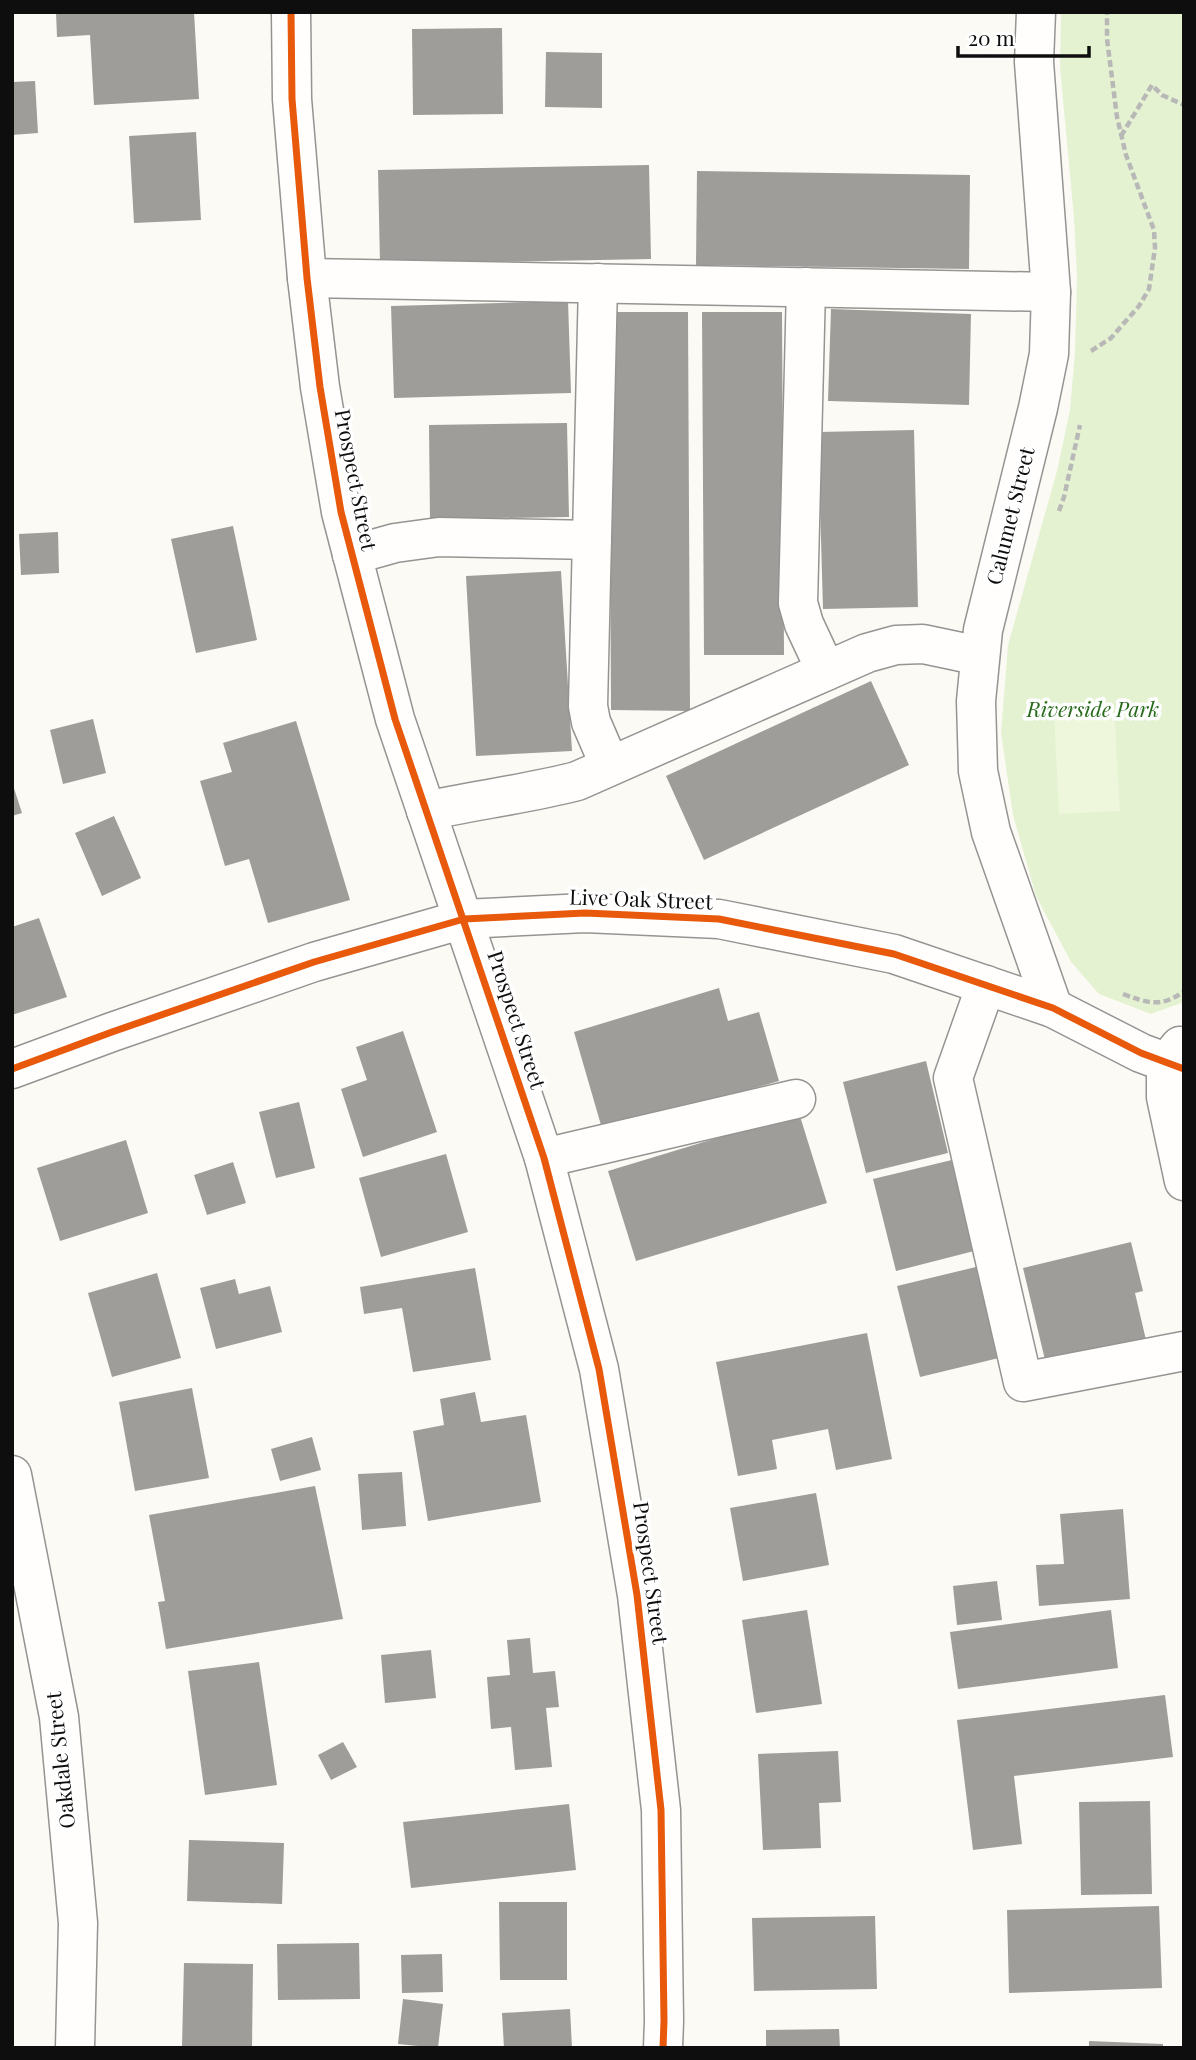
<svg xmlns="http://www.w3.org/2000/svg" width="1196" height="2060" viewBox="0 0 1196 2060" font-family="'Playfair Display',serif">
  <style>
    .green { fill: #e4f2d2 }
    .pitch { fill: #eef6dc }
    .building { fill: #9f9d99 }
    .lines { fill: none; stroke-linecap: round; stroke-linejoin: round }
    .minor-casing { stroke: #959492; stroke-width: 41 }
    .path { stroke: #b8b8b7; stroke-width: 4.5; stroke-dasharray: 7 3.5; stroke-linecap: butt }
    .minor { stroke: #fffefd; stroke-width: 38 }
    .cycleway-casing { stroke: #fff; stroke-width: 11 }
    .cycleway { stroke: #e8590c; stroke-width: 7 }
    .labels { text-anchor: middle; stroke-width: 7; stroke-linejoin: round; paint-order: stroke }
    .street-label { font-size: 21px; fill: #0e0e0e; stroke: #fff }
    .park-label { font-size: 21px; font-style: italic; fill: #276a1a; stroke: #fff }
  </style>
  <rect width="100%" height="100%" fill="#fcfaf4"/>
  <path class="green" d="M1061,12H1184V1002L1151,1014L1099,994L1071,962L1036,896L1013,815L1001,733L1008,645L1057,471L1070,410L1075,352L1077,277L1074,218L1060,67Z"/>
  <path class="pitch" d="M1114,710L1120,811L1059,814L1054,713Z"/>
  <g class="building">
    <path d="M56,12H194L199,99L94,105L90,35L57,37Z"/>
    <path d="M502,28L503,114L413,115L412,29Z"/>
    <path d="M546,52L602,53V108L545,107Z"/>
    <path d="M35,81L38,133L12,135V82Z"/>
    <path d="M196,132L201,220L134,223L129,136Z"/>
    <path d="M649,165L651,259L380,264L378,170Z"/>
    <path d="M697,171L970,175L969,269L696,265Z"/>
    <path d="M568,301L571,393L394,398L391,306Z"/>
    <path d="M831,309L971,314L969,405L828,401Z"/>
    <path d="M609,312H688L690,711L611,710Z"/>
    <path d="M702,312H782L784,655H704Z"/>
    <path d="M567,423L569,517L430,519L429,425Z"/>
    <path d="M914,430L918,607L823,609L818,432Z"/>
    <path d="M233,526L257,640L196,653L171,539Z"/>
    <path d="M58,532L59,573L21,575L19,534Z"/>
    <path d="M561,571L572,751L476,756L466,576Z"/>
    <path d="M871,681L909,765L704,860L666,776Z"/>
    <path d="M93,719L106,773L63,784L50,730Z"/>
    <path d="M296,721L350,900L268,923L249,859L225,866L200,781L232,772L223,743Z"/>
    <path d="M12,782L22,813L12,816Z"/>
    <path d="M114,816L141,878L102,896L75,833Z"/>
    <path d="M39,918L67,997L12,1015V927Z"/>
    <path d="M719,988L728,1021L759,1012L779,1081L603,1132L574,1032Z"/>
    <path d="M403,1031L437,1132L363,1157L341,1089L367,1080L356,1047Z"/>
    <path d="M926,1061L948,1153L866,1173L843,1082Z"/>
    <path d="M299,1102L315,1168L276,1178L259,1112Z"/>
    <path d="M799,1113L827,1203L636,1261L608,1171Z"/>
    <path d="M126,1140L148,1213L60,1241L37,1168Z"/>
    <path d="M446,1154L468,1232L381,1257L359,1178Z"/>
    <path d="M956,1159L978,1250L896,1271L873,1179Z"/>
    <path d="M233,1162L246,1203L207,1215L194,1175Z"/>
    <path d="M1131,1242L1143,1291L1135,1293L1146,1340L1046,1364L1023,1268Z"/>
    <path d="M980,1266L1003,1357L920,1377L897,1286Z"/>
    <path d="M475,1268L491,1360L413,1372L402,1308L364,1314L360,1287Z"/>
    <path d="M157,1273L181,1358L112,1377L88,1293Z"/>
    <path d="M235,1279L239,1294L270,1286L282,1332L216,1349L200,1288Z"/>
    <path d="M867,1333L892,1459L836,1470L828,1429L772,1440L777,1469L738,1476L716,1362Z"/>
    <path d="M192,1388L209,1478L135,1491L119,1402Z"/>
    <path d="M475,1392L481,1422L526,1415L541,1502L428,1521L413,1431L444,1425L440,1399Z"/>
    <path d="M312,1437L321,1470L280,1481L271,1449Z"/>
    <path d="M402,1472L406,1526L362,1530L358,1474Z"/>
    <path d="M315,1486L343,1619L166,1649L158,1602L165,1601L149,1515Z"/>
    <path d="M816,1493L829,1565L743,1581L730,1508Z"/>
    <path d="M1123,1509L1130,1599L1039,1606L1036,1565L1064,1564L1060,1514Z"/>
    <path d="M997,1581L1002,1620L957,1625L953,1586Z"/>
    <path d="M807,1610L822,1704L756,1713L742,1620Z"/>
    <path d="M1111,1610L1118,1668L958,1689L950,1632Z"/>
    <path d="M530,1638L533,1673L555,1671L559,1707L546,1708L552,1767L515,1770L511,1727L491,1729L487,1677L510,1675L507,1640Z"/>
    <path d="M431,1650L436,1698L385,1703L381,1655Z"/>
    <path d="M259,1662L277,1785L205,1795L188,1671Z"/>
    <path d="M1165,1695L1173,1757L1014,1776L1022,1844L973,1850L957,1720Z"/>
    <path d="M343,1742L357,1767L331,1780L318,1755Z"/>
    <path d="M838,1751L841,1802L819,1803L821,1848L763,1850L758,1754Z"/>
    <path d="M1150,1801L1152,1894L1081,1895L1079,1802Z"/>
    <path d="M569,1804L576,1870L411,1888L403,1822Z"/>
    <path d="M189,1840L284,1843L282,1904L187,1901Z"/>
    <path d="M499,1902H567V1980H500Z"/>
    <path d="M1159,1906L1162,1988L1009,1993L1007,1910Z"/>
    <path d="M875,1916L877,1989L754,1991L752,1918Z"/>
    <path d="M359,1943L360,1999L278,2000L277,1944Z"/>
    <path d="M442,1954L443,1992L402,1993L401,1955Z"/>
    <path d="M184,1963L253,1964L252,2048L182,2047Z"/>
    <path d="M403,1999L443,2004L438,2048L398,2044Z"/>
    <path d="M570,2009L572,2048H504L502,2013Z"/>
    <path d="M839,2029L840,2048H766V2030Z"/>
    <path d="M1089,2041L1163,2044V2048H1089Z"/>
  </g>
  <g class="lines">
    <defs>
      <g id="minor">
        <path d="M291,12L292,99L307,278L320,387L341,512L395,719L544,1158L599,1369L637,1595L661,1810L664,2021L663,2048"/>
        <path d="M1036,12L1034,62L1051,292L1049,354L1038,408L983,630L976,701L978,771L991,832L1053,1008"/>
        <path d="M307,278L1051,292"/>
        <path d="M598,283L588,706L591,722L610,766"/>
        <path d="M806,287L798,603L804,624L826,671"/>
        <path d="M352,555L395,543L439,537L592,540"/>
        <path d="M426,811C476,800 527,794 577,781L867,653L896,645L923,644L980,656"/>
        <path d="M986,985L953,1078L1023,1382L1184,1351"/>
        <path d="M1180,1046L1166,1063V1097L1184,1181"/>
        <path d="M12,1069L112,1032L314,962L464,919L585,913L719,919L894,954L1053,1008L1141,1053L1184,1069"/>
        <path d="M544,1158L796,1099"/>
        <path d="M12,1475L59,1717L78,1923L75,2048"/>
      </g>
    </defs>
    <use href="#minor" class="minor-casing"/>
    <g class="path">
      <path d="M1121,136L1152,85L1162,95L1184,105"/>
      <path d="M1091,351L1111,338L1139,306L1149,289L1155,248L1154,230L1126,155L1117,117L1107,39V12"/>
      <path d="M1059,511L1064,497L1080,425"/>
      <path d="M1123,994C1147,1003 1162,1008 1184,991"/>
    </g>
    <use href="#minor" class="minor"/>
    <defs>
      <g id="cycleway">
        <path d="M291,12L292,99L307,278L320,387L341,512L395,719L544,1158L599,1369L637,1595L661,1810L664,2021L663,2048"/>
        <path d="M12,1069L112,1032L314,962L464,919L585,913L719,919L894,954L1053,1008L1141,1053L1184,1069"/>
      </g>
    </defs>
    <use href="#cycleway" class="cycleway-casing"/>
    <use href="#cycleway" class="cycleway"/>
  </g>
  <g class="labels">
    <g class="street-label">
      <text transform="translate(355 480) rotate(79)" y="7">Prospect Street</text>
      <text transform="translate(1011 516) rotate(-76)" y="7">Calumet Street</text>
      <text transform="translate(641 900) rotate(2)" y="7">Live Oak Street</text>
      <text transform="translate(516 1020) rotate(72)" y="7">Prospect Street</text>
      <text transform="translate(650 1573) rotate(82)" y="7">Prospect Street</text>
      <text transform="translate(61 1760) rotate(-96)" y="7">Oakdale Street</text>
    </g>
    <g class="park-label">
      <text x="1093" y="717">Riverside Park</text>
    </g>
  </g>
  <rect width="1196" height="2060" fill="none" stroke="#0e0e0e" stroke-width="28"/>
  <path d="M958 46v10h131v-10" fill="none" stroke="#0e0e0e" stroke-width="3.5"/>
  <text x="968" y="46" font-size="21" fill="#0e0e0e" stroke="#ffffff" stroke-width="5" paint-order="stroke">20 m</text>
</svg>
